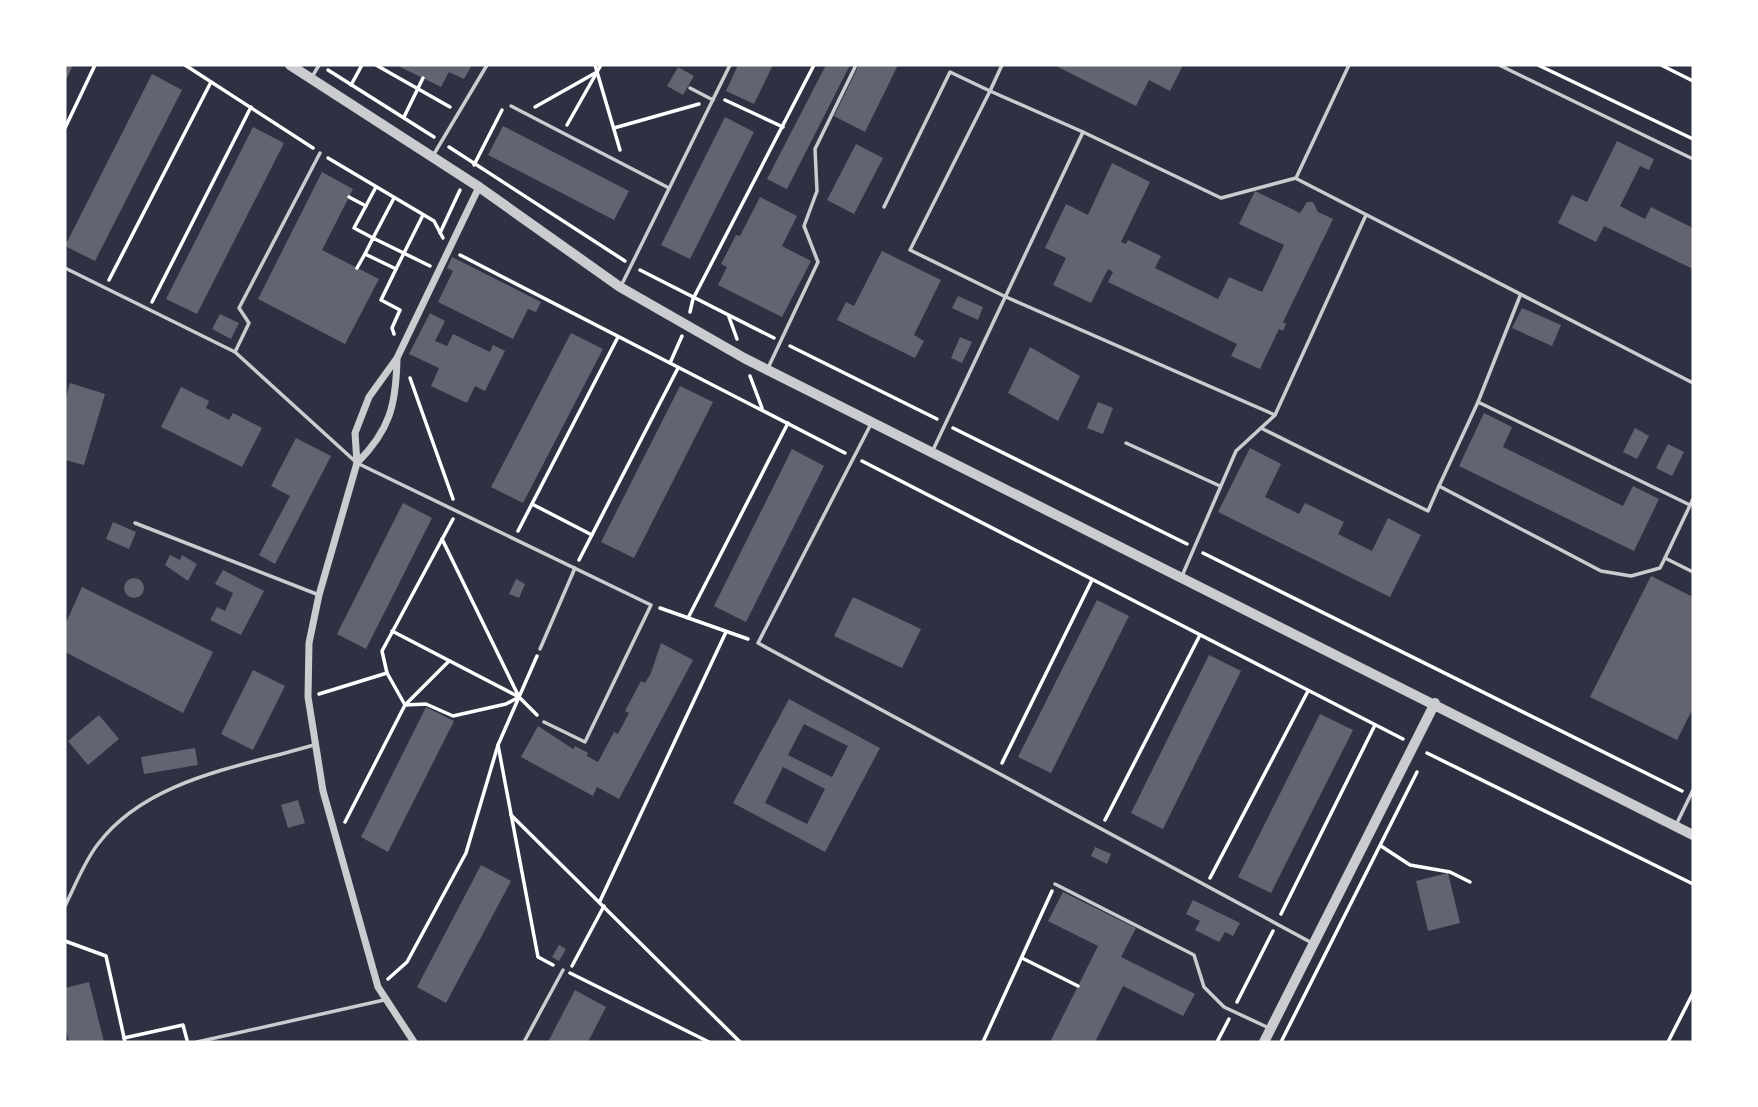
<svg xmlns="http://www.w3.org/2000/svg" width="1758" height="1107" viewBox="0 0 1758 1107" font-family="'Noto Serif',serif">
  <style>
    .building { fill: #626471; fill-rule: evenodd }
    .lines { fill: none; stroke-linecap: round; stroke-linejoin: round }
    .path { stroke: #fff; stroke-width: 3.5 }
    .service { stroke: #caccd0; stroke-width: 3.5 }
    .minor { stroke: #caccd0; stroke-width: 7 }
    .tertiary { stroke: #caccd0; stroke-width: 10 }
  </style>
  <rect width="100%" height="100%" fill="#2d3142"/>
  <g class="building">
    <path d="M65,65H73L65,82Z"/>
    <path d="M396,65H472L464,79L449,72L441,87Z"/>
    <path d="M738,65H773L754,104L726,91Z"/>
    <path d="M826,65H850L787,189L767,179Z"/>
    <path d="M859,65H898L865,132L834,116Z"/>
    <path d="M1054,65H1183L1170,91L1149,80L1136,106Z"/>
    <path d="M678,67L694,76L683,95L667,86Z"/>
    <path d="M152,74L182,90L95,261L65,246Z"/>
    <path d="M725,117L754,132L690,259L661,245Z"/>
    <path d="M503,126L629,191L614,220L488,155Z"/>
    <path d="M253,127L284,143L197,314L166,299Z"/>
    <path d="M1617,141L1654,159L1649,170L1640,166L1620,206L1645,219L1651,207L1693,228V269L1604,226L1596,242L1558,223L1572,195L1587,202Z"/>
    <path d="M856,144L883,158L854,214L827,200Z"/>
    <path d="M1112,163L1150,182L1121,242L1126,244L1128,240L1161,256L1155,268L1218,299L1229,277L1262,292L1284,245L1239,224L1255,191L1300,213L1307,202H1313L1318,212L1333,219L1283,322L1286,324L1283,331L1279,329L1260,369L1231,356L1237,344L1108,282L1113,272L1108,269L1091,303L1053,285L1066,258L1045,248L1066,204L1088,215Z"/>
    <path d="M322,172L353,189L322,250L379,279L345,344L258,299Z"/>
    <path d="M760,197L797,216L782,246L811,261L782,317L718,285L727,267L721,264L736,235L740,236Z"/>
    <path d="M882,251L941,280L914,335L924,341L915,358L837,320L846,302L854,306Z"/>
    <path d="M452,257L541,302L536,312L528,309L513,339L438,302L453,271L447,268Z"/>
    <path d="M958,296L983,307L978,320L952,308Z"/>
    <path d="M1522,308L1561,325L1552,346L1512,328Z"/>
    <path d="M430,313L445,321L435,341L447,346L453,334L490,352L493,345L505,351L485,391L475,386L467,403L431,386L439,368L409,354Z"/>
    <path d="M220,314L239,323L231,339L212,329Z"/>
    <path d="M571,333L603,349L523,503L491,487Z"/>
    <path d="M960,337L972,342L962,363L951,358Z"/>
    <path d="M1030,347L1080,376L1058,421L1008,393Z"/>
    <path d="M70,383L105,394L84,465L65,460V400Z"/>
    <path d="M680,386L713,402L634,558L601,542Z"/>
    <path d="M181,387L209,401L206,408L229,420L233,413L262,428L242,467L161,427Z"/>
    <path d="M1098,402L1113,408L1103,434L1087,428Z"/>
    <path d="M1484,413L1512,427L1503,447L1623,506L1633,486L1659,499L1634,551L1459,466Z"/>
    <path d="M1635,428L1649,436L1637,459L1623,452Z"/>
    <path d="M296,438L331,456L275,564L259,555L290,496L271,486Z"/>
    <path d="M1668,444L1684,452L1672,476L1656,468Z"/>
    <path d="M1250,448L1281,464L1265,497L1299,514L1305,503L1344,522L1338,534L1372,551L1388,518L1421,535L1390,597L1218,512Z"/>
    <path d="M792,449L824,466L746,622L714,606Z"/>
    <path d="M403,503L432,518L366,649L337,634Z"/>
    <path d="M113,522L136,532L129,549L106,539Z"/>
    <path d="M170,555L180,560L182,555L197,564L188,581L165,565Z"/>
    <path d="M223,570L264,591L241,635L210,620L217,607L225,611L233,593L215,584Z"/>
    <path d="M1651,576L1693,597V708L1677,740L1590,697Z"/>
    <circle cx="134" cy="588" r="10"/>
    <path d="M516,579L525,584L519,598L509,594Z"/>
    <path d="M82,587L213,652L183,713L65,652V625Z"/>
    <path d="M853,597L921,629L902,668L834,636Z"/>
    <path d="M1097,600L1129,616L1051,773L1018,757Z"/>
    <path d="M661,643L693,660L619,799L597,787L593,796L521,757L538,726L573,749L575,746L588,753L587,756L598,762L614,732L618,734L629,713L625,711L641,681L645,683L651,673Z"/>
    <path d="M1209,655L1241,671L1163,829L1131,813Z"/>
    <path d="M253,670L285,686L253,750L221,734Z"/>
    <path d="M789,699L880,748L825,852L733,803ZM804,724L848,746L832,777L788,755ZM783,767L825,789L807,824L765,803Z"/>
    <path d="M426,707L454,721L388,852L361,837Z"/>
    <path d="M1320,714L1353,730L1271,893L1238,877Z"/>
    <path d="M99,715L119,739L88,765L68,741Z"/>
    <path d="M195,748L198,765L144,774L141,757Z"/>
    <path d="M298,800L305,823L288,828L281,805Z"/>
    <path d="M1095,847L1111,854L1107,864L1091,856Z"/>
    <path d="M481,865L511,881L446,1003L417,987Z"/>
    <path d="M1448,873L1460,923L1428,931L1416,881Z"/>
    <path d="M1063,892L1136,928L1121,957L1195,994L1183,1016L1123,986L1095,1042H1050L1098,946L1048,921Z"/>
    <path d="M1193,900L1240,923L1233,936L1225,932L1219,942L1195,930L1200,921L1186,914Z"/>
    <path d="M559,945L566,949L559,961L552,957Z"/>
    <path d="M89,982L104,1042H69L65,1024V988Z"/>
    <path d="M575,990L606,1007L588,1042H548Z"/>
  </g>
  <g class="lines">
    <g class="path">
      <path d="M185,65L313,148"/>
      <path d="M376,65L450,107"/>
      <path d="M595,65L620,150"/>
      <path d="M1538,65L1693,139"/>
      <path d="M1661,65L1693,81"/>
      <path d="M328,70L434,137"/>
      <path d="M351,85L362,65"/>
      <path d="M725,100L783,127"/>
      <path d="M535,107L597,72"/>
      <path d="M404,117L423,78"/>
      <path d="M567,125L601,65"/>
      <path d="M65,128L95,65"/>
      <path d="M614,128L699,104"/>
      <path d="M449,147L625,261"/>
      <path d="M328,158L434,221L443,238"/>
      <path d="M474,165L502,110"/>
      <path d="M376,187L354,228L373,238L394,198"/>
      <path d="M349,197L366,206"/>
      <path d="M440,233L460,190"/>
      <path d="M460,255L845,453"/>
      <path d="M357,268L365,254"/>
      <path d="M396,269L423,215"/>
      <path d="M640,270L774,338"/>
      <path d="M109,280L211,82"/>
      <path d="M152,302L251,107"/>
      <path d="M690,312L693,299L814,65"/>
      <path d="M729,317L737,339"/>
      <path d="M394,334L392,328L400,310L381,300L396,269L365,254L373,238L430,266"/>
      <path d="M790,346L937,419"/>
      <path d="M670,363L682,336"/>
      <path d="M750,376L762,408"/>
      <path d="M410,378L453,499"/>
      <path d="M953,428L1187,544"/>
      <path d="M862,461L1403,739"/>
      <path d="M532,504L592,535"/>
      <path d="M518,531L618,337"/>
      <path d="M442,539L519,697L537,715"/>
      <path d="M1203,553L1682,791"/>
      <path d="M579,560L678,368"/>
      <path d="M660,608L748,639"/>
      <path d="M688,618L788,423"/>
      <path d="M392,631L519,697L506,704L453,716L426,704L405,705L387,673L382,651L453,519"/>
      <path d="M319,694L387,673"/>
      <path d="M498,745L538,957L553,965"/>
      <path d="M1427,753L1693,884"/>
      <path d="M1002,763L1092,580"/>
      <path d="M511,815L740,1042"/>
      <path d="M1105,820L1200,635"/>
      <path d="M345,822L405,705L449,661"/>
      <path d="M1381,846L1410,865L1450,872L1470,882"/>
      <path d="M1210,878L1308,691"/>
      <path d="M600,901L726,632"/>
      <path d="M1281,914L1375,725"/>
      <path d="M65,941L106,956L125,1042"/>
      <path d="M1022,958L1078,986"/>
      <path d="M572,966L604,906"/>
      <path d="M570,973L709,1042"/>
      <path d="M388,979L407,962L466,853L498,745L537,656"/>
      <path d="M1237,1002L1273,931"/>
      <path d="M124,1038L183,1025L187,1040"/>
      <path d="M983,1042L1052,891"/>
      <path d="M1217,1042L1229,1019"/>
      <path d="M1281,1042L1417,772"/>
      <path d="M1668,1042L1693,993"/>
    </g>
    <g class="service">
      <path d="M1002,65L990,91L1083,132"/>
      <path d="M1499,65L1693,159"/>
      <path d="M312,77L319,65"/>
      <path d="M690,88L713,100"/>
      <path d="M511,106L669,188"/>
      <path d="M434,154L487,65"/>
      <path d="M1297,179L1693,383"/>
      <path d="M884,207L950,72L990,91L910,250L1006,297L1275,415"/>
      <path d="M65,268L235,352L357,463L651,605L585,742L544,722"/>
      <path d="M621,286L730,65"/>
      <path d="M235,352L249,323L239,308L320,153"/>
      <path d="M768,368L818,262L804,226L817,191L815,149L856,65"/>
      <path d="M1478,402L1520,296"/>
      <path d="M871,424L758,643L1312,943"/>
      <path d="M1261,428L1428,511L1439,486L1601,571L1631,576L1660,568L1665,558"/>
      <path d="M1126,443L1220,486"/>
      <path d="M933,450L1083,132L1221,198L1296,178L1349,65"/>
      <path d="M1439,486L1478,402L1690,505"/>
      <path d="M1693,499L1665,558L1693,572"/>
      <path d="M135,523L319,595"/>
      <path d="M1182,576L1236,451L1275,415L1366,215"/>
      <path d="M540,649L575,568"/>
      <path d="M1676,825L1693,790"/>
      <path d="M1055,884L1194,955L1204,987L1224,1007L1269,1028"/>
      <path d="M65,906C75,886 84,862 98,844C147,779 240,767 314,745"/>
      <path d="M197,1042L384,1000"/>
      <path d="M524,1042L563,970"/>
    </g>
    <g class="minor">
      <path d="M357,463C390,430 396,405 397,359"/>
      <path d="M414,1042L378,987L323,791L308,697L309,643L319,595L357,463L355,433L369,397L397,358L479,187"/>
    </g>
    <g class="tertiary">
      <path d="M290,65L479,187L620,287L744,358L1693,835"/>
      <path d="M1264,1042L1435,703"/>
    </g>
  </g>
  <rect width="1758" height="1107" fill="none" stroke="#ffffff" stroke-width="133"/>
</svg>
